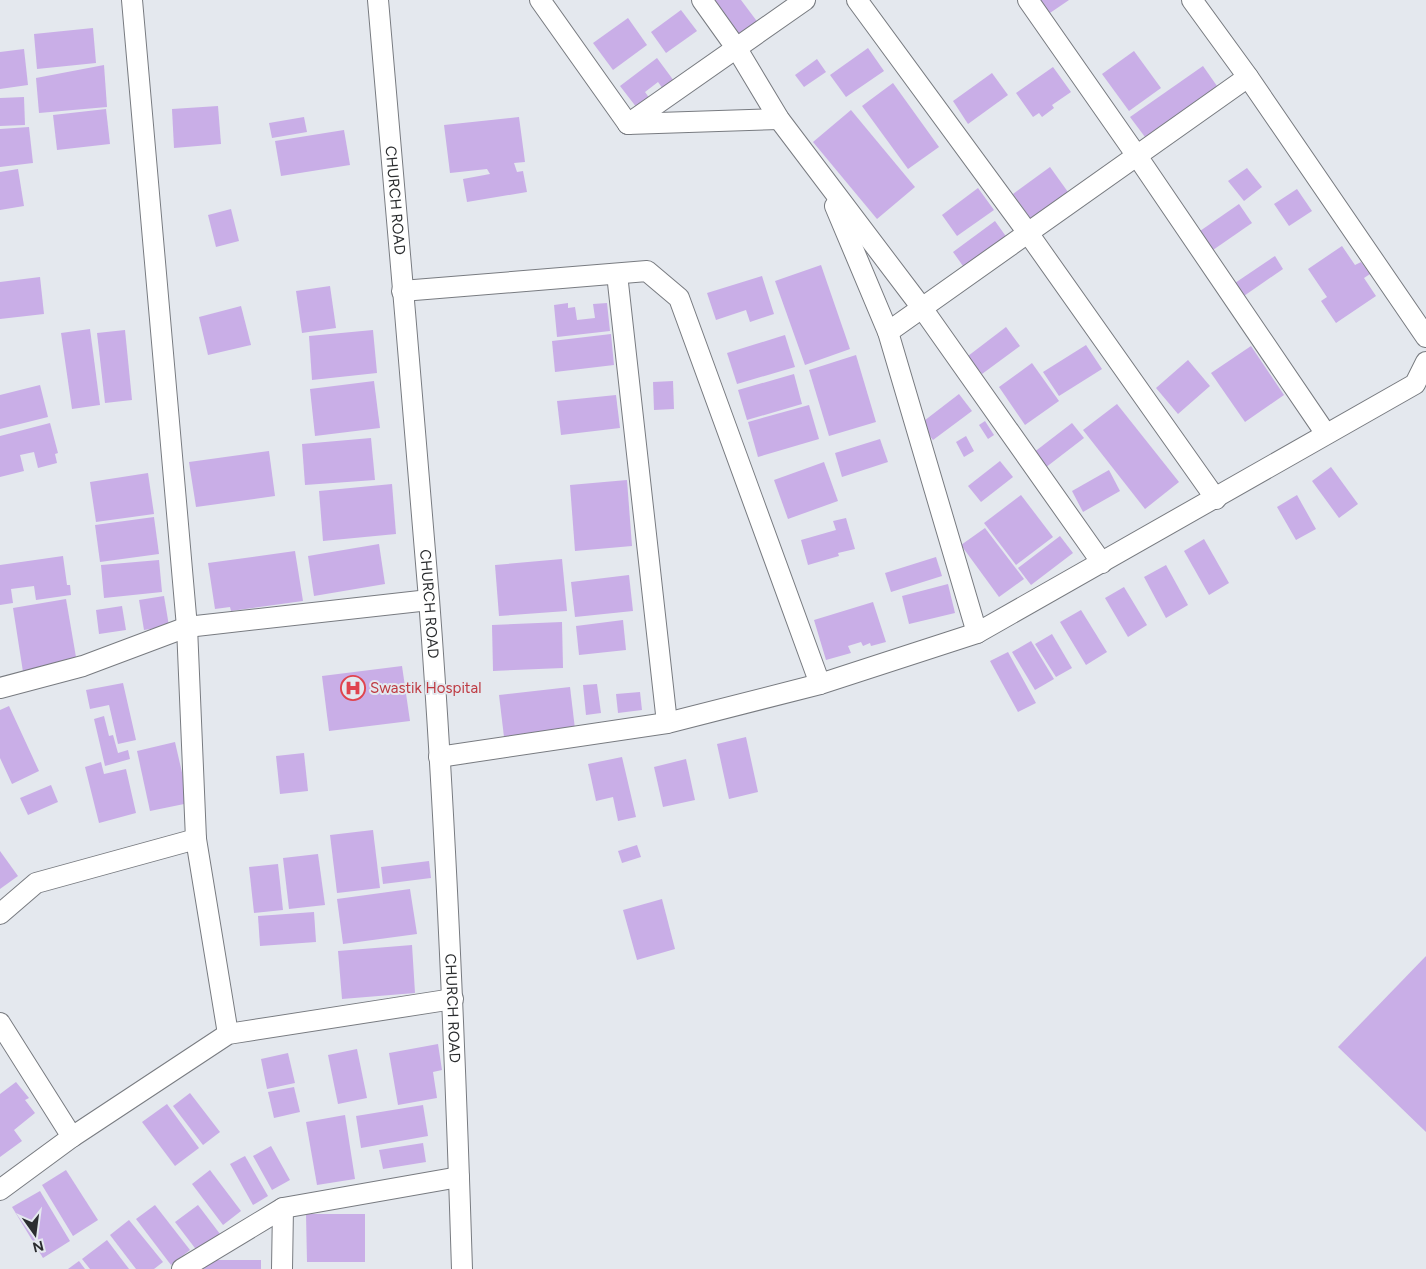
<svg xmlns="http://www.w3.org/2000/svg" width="1426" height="1269" viewBox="0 0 1426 1269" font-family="Figtree,sans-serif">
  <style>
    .building { fill: #c9aee7 }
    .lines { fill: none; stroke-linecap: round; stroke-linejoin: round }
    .street-casing { stroke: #787b80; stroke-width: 22 }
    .street { stroke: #fff; stroke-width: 20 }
    .labels { text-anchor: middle; stroke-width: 4; stroke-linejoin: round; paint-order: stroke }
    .street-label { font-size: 15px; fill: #2b2d2f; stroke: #e4e8ee }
    .health-label { font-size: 15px; fill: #be3a42; stroke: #e4e8ee; text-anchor: start }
  </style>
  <rect width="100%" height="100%" fill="#e4e8ee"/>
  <g class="building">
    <path d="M711,0H741L759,24L740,38Z"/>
    <path d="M1036,0H1069L1047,15Z"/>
    <path d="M681,10L697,31L666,53L651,32Z"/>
    <path d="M628,18L647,45L613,70L593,43Z"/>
    <path d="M93,28L96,63L37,69L34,34Z"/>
    <path d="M868,48L884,71L846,97L830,75Z"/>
    <path d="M24,49L28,85L0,89V52Z"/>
    <path d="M1134,51L1161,88L1129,111L1102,74Z"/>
    <path d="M657,58L674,81L663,89L658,82L645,92L650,99L637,108L620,86Z"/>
    <path d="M817,59L826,72L804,87L795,75Z"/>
    <path d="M104,65L107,107L39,113L36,78Z"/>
    <path d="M1203,66L1217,86L1145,137L1130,117Z"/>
    <path d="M1053,67L1071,92L1052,105L1054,108L1042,117L1039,113L1033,117L1016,93Z"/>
    <path d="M992,73L1008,95L968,124L953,101Z"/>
    <path d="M893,83L939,147L908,169L862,106Z"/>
    <path d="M24,97L25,125L0,126V98Z"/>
    <path d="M218,106L221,144L174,148L172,109Z"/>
    <path d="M106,109L110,144L57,150L53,115Z"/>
    <path d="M851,110L915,187L877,219L813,142Z"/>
    <path d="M304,117L307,132L272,138L269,123Z"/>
    <path d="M519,117L525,162L514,163L517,172L523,171L527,192L467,202L463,179L490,174L487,169L450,173L444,125Z"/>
    <path d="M29,127L33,163L0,167V129Z"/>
    <path d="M344,130L350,165L281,176L275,141Z"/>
    <path d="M1050,167L1068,192L1031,219L1013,194Z"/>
    <path d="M1247,168L1262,187L1244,201L1228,181Z"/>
    <path d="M18,169L24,206L0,210V172Z"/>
    <path d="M978,188L994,210L957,236L942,215Z"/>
    <path d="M1297,189L1312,211L1289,226L1274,204Z"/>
    <path d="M1239,204L1252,223L1213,250L1200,231Z"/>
    <path d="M231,209L239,241L216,247L208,215Z"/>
    <path d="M995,221L1010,242L968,273L953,252Z"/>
    <path d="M1342,246L1355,265L1361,262L1370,274L1364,278L1376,296L1336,323L1321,301L1327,297L1308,269Z"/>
    <path d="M1275,256L1283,269L1241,298L1232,285Z"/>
    <path d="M821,265L850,349L805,365L775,281Z"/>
    <path d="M762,276L774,314L750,322L746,310L716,320L707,293Z"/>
    <path d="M40,277L44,314L0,319V282Z"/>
    <path d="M330,286L336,328L302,333L296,291Z"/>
    <path d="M568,303V308L575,307L577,320L595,318L593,304L607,303L610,331L557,337L554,305Z"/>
    <path d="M241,306L251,345L208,355L199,317Z"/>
    <path d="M1006,327L1020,346L982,374L968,356Z"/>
    <path d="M90,329L100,405L72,409L61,333Z"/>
    <path d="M125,330L132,400L105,403L97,333Z"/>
    <path d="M373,330L377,373L312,380L309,336Z"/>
    <path d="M611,334L614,365L555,372L552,341Z"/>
    <path d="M785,335L795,367L737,384L727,353Z"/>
    <path d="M1086,345L1102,369L1059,396L1043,372Z"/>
    <path d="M1251,346L1284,395L1245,422L1211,373Z"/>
    <path d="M856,355L876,422L829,436L809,370Z"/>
    <path d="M1188,360L1210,386L1178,414L1156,388Z"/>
    <path d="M1032,363L1059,401L1025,425L999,387Z"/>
    <path d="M794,374L802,404L747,420L738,390Z"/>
    <path d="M374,381L380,428L315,436L310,389Z"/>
    <path d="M673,381L674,409L654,410L653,382Z"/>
    <path d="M40,385L48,417L0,429V395Z"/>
    <path d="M959,394L972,411L933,440L920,424Z"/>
    <path d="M616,395L620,428L561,435L557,401Z"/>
    <path d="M1117,404L1179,482L1145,509L1083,430Z"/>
    <path d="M809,405L819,439L758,457L748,422Z"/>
    <path d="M985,421L994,435L988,439L979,425Z"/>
    <path d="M50,423L58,453L55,454L57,463L38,468L34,452L20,455L24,471L0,477V436Z"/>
    <path d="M1072,423L1084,438L1045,468L1033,453Z"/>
    <path d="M966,436L974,451L964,457L956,442Z"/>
    <path d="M371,438L375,480L305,485L302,444Z"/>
    <path d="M880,439L888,462L842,477L835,453Z"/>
    <path d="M269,451L275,496L196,507L189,462Z"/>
    <path d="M1000,461L1013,477L981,502L968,486Z"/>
    <path d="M824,462L838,501L788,519L774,480Z"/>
    <path d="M1331,467L1358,504L1339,518L1312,481Z"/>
    <path d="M1109,470L1120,491L1083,512L1072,491Z"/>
    <path d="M148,473L154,514L96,522L90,482Z"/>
    <path d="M627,480L632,546L575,551L570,485Z"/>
    <path d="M392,484L396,534L323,541L319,491Z"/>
    <path d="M1021,495L1053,537L1016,565L984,523Z"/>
    <path d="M1297,495L1316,529L1296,540L1277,507Z"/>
    <path d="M154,517L159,554L100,562L95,525Z"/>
    <path d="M846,518L855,549L838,553L839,556L808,565L801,540L836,530L833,521Z"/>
    <path d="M985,528L1024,579L999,597L961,545Z"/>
    <path d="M1060,536L1073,553L1031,585L1018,568Z"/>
    <path d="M1204,539L1229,583L1209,595L1184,551Z"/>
    <path d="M379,544L385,584L314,596L308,556Z"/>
    <path d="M295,551L303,601L231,611L230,607L215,609L208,563Z"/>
    <path d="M63,556L67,585H70L71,595L36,600L34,586L11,589L13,603L0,605V565Z"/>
    <path d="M936,557L942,576L891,592L885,573Z"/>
    <path d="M562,559L567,611L499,616L495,565Z"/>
    <path d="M159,560L162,592L104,598L101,565Z"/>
    <path d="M1166,565L1188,605L1166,618L1144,577Z"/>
    <path d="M629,575L633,611L575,617L571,582Z"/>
    <path d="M948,584L955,613L909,624L902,596Z"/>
    <path d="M1124,587L1147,625L1128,637L1105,598Z"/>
    <path d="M164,596L169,626L144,630L139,600Z"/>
    <path d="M66,599L77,663L23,672L13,608Z"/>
    <path d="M873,602L886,642L871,646L870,643L863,646L861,642L848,646L851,653L826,660L814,620Z"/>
    <path d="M122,606L126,630L99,634L96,610Z"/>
    <path d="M1081,610L1107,652L1086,665L1060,622Z"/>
    <path d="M623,620L626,650L579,655L576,626Z"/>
    <path d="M562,622L563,668L493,671L492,625Z"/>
    <path d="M1052,634L1072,668L1056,677L1035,644Z"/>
    <path d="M1031,641L1054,679L1035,690L1012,652Z"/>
    <path d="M1008,652L1036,703L1018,712L990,661Z"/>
    <path d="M402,666L410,721L329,731L322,676Z"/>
    <path d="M123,683L136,740L118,744L109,705L90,709L86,690Z"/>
    <path d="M597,684L601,713L586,715L583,685Z"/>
    <path d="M570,687L575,729L504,737L499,695Z"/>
    <path d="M640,692L642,710L618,713L616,694Z"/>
    <path d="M9,706L39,771L12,784L0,758V710Z"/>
    <path d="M104,716L109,736L113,735L118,753L128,750L130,759L105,766L94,719Z"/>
    <path d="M746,737L758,792L729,799L717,744Z"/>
    <path d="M175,742L189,803L150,811L137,751Z"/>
    <path d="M304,753L308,791L280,794L276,756Z"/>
    <path d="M622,757L636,817L618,821L613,797L596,801L588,764Z"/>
    <path d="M686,759L695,800L663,807L654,767Z"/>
    <path d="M101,762L104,774L126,769L136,813L99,823L85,767Z"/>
    <path d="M51,785L58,802L28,815L20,798Z"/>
    <path d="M373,830L380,888L337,893L330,835Z"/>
    <path d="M637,845L641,857L622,863L618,851Z"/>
    <path d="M0,851L18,876L0,889Z"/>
    <path d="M318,854L325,905L289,909L283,858Z"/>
    <path d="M429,861L431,878L383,884L381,867Z"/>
    <path d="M278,864L283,910L254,913L249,867Z"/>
    <path d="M410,889L417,934L343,944L337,899Z"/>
    <path d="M662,899L675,949L637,960L623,910Z"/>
    <path d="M314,912L316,942L260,946L258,916Z"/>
    <path d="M412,945L415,993L342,999L338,951Z"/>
    <path d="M1426,956V1132L1338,1047Z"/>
    <path d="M438,1044L442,1070L433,1072L437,1098L398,1105L389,1053Z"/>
    <path d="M357,1049L367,1098L338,1104L328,1055Z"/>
    <path d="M288,1053L295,1083L267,1089L261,1059Z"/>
    <path d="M16,1082L29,1098L25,1100L35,1113L14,1130L22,1141L0,1157V1094Z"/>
    <path d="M294,1087L300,1112L274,1118L268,1092Z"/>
    <path d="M190,1093L220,1132L203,1145L173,1106Z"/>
    <path d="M167,1104L199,1148L175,1166L142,1122Z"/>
    <path d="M423,1105L428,1136L361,1148L356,1116Z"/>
    <path d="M345,1115L355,1179L317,1185L306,1122Z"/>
    <path d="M423,1143L426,1162L383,1169L379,1150Z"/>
    <path d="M271,1146L290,1180L272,1190L253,1156Z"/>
    <path d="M245,1156L268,1196L253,1205L230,1164Z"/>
    <path d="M66,1170L98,1220L73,1236L42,1185Z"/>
    <path d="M210,1170L241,1211L223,1225L192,1184Z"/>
    <path d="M40,1191L70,1241L43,1258L12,1207Z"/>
    <path d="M155,1205L190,1250L171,1265L136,1219Z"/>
    <path d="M198,1205L220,1234L198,1252L175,1222Z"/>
    <path d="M306,1214H365V1262H307Z"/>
    <path d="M129,1220L163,1262L154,1269H136L110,1235Z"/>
    <path d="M107,1240L129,1269H90L82,1259Z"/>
    <rect x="197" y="1260" width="64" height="9"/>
    <path d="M79,1261L85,1269H68Z"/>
  </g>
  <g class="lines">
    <defs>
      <g id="street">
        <path d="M132,0L187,627L196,839L228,1034"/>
        <path id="s1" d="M378,0C395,200 413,399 429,599C446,822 455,1045 462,1269"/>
        <path d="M540,0L628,124"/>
        <path d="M702,0L737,49L779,119L922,308L1102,563"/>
        <path d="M857,0L1028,233L1216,499"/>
        <path d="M1028,0L1137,156L1326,434"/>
        <path d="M1192,0L1248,77L1426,337"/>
        <path d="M628,124L805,0"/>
        <path d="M628,124L779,119"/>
        <path d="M835,206L888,332L977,633"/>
        <path d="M617,274L667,723"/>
        <path d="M402,291L647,271L679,298L820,684"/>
        <path d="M888,332L1248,77"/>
        <path d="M0,688L83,666L187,627L429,600"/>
        <path d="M439,757L667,723L820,684L977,633L1415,384L1426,362"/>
        <path d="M0,914L36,883L196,839"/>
        <path d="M0,1023L72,1137"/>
        <path d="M0,1190L72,1137L228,1034L453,999"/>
        <path d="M182,1269L283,1208L459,1177"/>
        <path d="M282,1269L283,1208"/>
      </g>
    </defs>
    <use href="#street" class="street-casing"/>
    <use href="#street" class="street"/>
  </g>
  <defs>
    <symbol id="hospital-ring" viewBox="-11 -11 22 22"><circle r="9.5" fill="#e4e8ee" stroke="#e0444e" stroke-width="1.5"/><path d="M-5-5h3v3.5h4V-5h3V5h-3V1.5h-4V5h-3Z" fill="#e0444e"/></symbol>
  </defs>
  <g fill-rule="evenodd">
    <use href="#hospital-ring" x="339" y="674" width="28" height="28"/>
  </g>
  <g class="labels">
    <g class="street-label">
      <text dy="5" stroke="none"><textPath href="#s1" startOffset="201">CHURCH ROAD</textPath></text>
      <text dy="5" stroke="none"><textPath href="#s1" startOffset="606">CHURCH ROAD</textPath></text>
      <text dy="5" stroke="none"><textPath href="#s1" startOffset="1011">CHURCH ROAD</textPath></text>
    </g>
    <g class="health-label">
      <text x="370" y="693">Swastik Hospital</text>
    </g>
  </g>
  <g transform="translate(35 1234) rotate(166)" stroke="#e4e8ee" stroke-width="4" paint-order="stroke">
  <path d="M0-4L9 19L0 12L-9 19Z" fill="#2b2d2f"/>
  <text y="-8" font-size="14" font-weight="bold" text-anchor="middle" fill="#2b2d2f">N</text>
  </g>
</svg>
